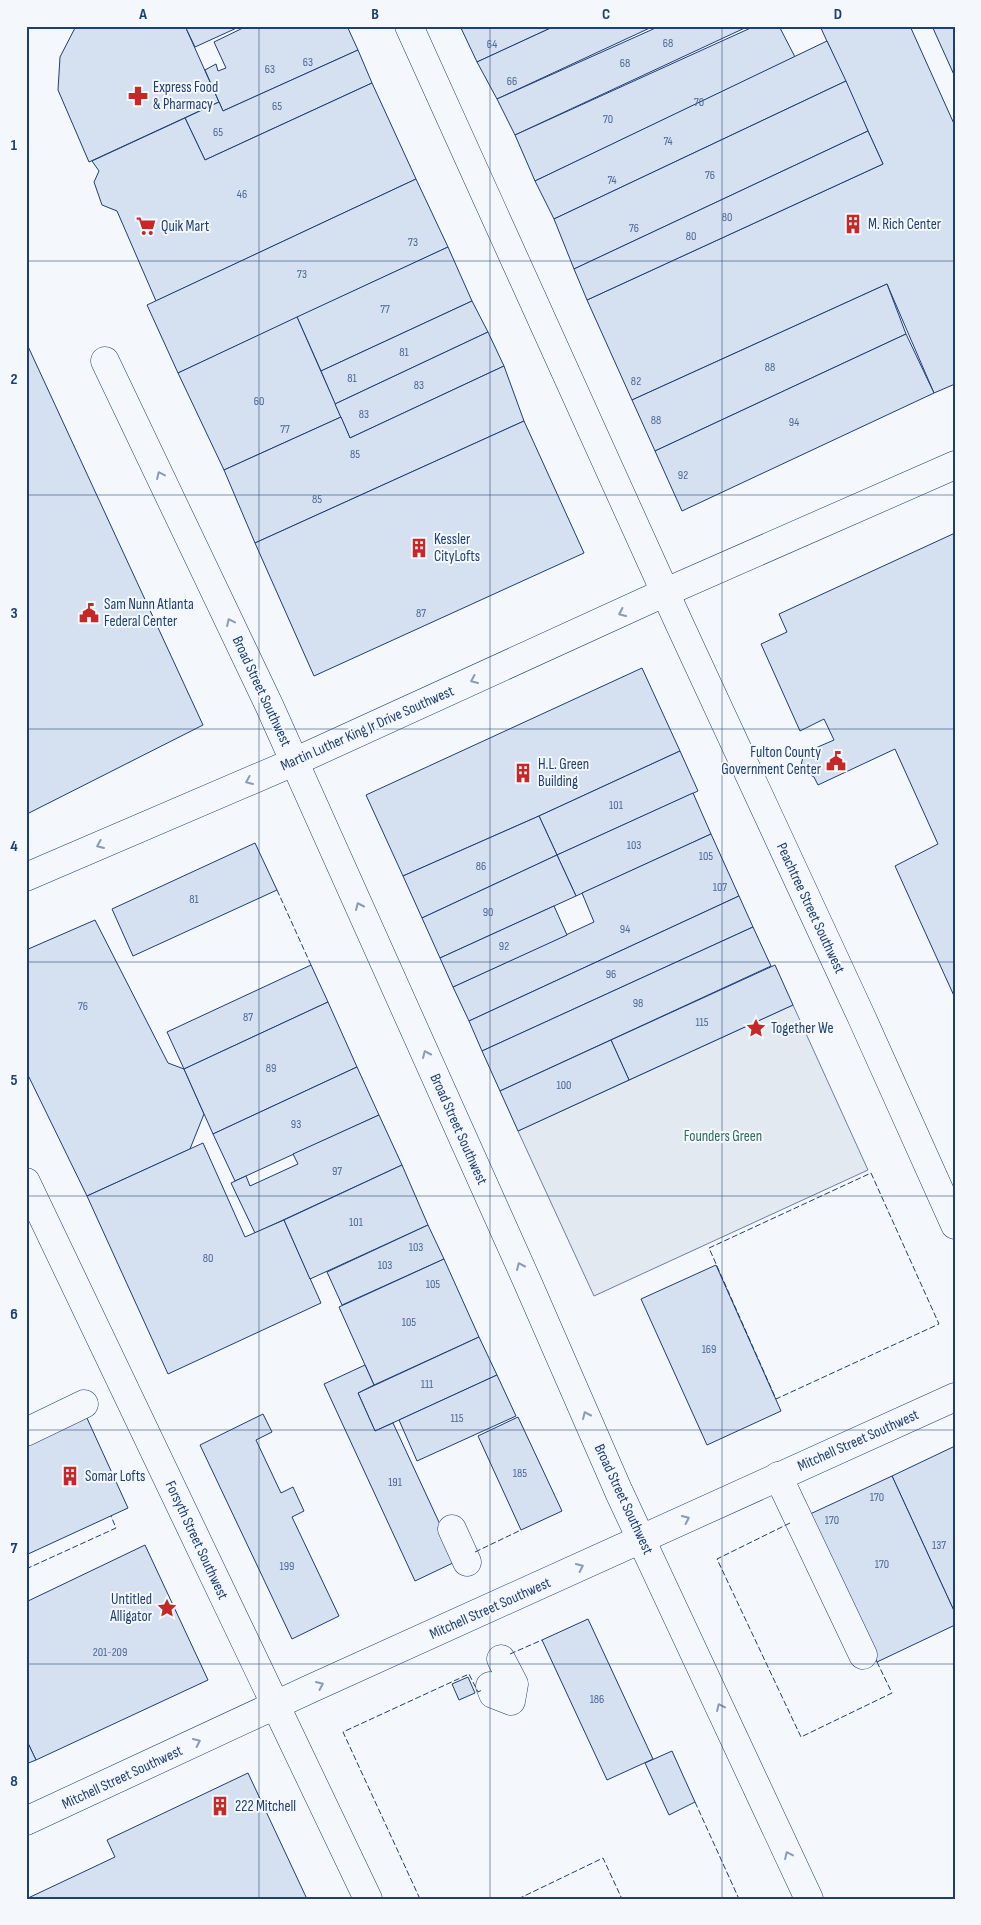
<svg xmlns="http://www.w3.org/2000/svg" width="981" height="1925" viewBox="0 0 981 1925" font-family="'Sofia Sans Condensed',sans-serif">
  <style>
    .green { fill: #e3e9f0; stroke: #687fa3 }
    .building { fill: #d5e0f0; stroke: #1d3f73 }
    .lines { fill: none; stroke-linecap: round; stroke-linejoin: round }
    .minor-casing { stroke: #1d3f73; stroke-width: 29 }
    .major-casing { stroke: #1d3f73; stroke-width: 29 }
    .minor { stroke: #f4f7fb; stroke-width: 28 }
    .major { stroke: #f4f7fb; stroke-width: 28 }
    .fence { stroke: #1d3f73; stroke-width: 1; stroke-dasharray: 6 2.5; stroke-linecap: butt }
    .oneway { stroke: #889bb7 }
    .grid { fill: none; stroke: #1d3f73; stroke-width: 1; stroke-opacity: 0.55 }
    .labels { text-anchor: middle; stroke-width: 4; stroke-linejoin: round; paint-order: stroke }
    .number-label { font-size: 12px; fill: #4b6792 }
    .poi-label { font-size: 15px; fill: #1d3f73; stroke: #f4f7fb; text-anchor: start }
    .street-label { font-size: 15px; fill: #1d3f73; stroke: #f4f7fb }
    .park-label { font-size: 15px; fill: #2c6c60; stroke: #f4f7fb }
    .neatline { fill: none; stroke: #1d3f73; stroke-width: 2 }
    .grid-label { font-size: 16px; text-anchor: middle; font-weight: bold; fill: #1d3f73 }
  </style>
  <rect width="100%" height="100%" fill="#f4f7fb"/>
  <path class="green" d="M793,1005L868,1170L594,1296L518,1131Z"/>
  <g class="building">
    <path d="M76,26H185L219,102L89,162L58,90L60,57Z"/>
    <path d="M185,26H241L195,47Z"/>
    <path d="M247,26H347L358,50L223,111L205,70L216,64L218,71L226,68L214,42Z"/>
    <path d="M460,26H555L477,62Z"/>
    <path d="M555,26H654L497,99L477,62Z"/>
    <path d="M660,26H749L515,135L497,99Z"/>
    <path d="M755,26H779L795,57L535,181L515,135Z"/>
    <path d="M820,26H910L955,126V384L934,393L887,284L632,400L587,300L883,164Z"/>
    <path d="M932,26H955V77Z"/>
    <path d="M827,41L846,81L554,219L535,181Z"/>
    <path d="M358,50L372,83L205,160L185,118L219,102L223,111Z"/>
    <path d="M846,81L868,131L574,269L554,219Z"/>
    <path d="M372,83L416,179L156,301L117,211L102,205L94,182L99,171L92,161L185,118L205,160Z"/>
    <path d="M868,131L883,164L587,300L574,269Z"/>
    <path d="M416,179L448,247L178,373L147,305Z"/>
    <path d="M448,247L472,301L321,371L297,317Z"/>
    <path d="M887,284L906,334L655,451L632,400Z"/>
    <path d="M472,301L488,332L335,404L321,371Z"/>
    <path d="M297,317L341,417L224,470L178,373Z"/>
    <path d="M488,332L504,366L350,438L335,404Z"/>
    <path d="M906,334L934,393L682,511L655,451Z"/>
    <path d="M26,342L203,725L27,814L26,813Z"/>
    <path d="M504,366L524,421L255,543L224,470L341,417L350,438Z"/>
    <path d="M524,421L584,553L314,676L255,543Z"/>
    <path d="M955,533V998L895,866L938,844L895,749L818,785L814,777L800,769L804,753L834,740L824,719L800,731L761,644L787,632L779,614Z"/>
    <path d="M642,668L680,751L539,816L403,876L366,795Z"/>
    <path d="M680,751L698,791L557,855L539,816Z"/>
    <path d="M693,793L711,834L576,896L557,855Z"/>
    <path d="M539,816L557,855L422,918L403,876Z"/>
    <path d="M711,834L739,896L469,1021L453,987L594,922L582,893Z"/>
    <path d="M255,843L277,890L133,956L112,909Z"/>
    <path d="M557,855L576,896L440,958L422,918Z"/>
    <path d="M739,896L753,927L482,1051L469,1021Z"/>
    <path d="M554,906L567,935L453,987L440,958Z"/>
    <path d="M95,920L168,1063L184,1069L204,1114L190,1149L87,1196L26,1071V950Z"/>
    <path d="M753,927L771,966L500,1091L482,1051Z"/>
    <path d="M311,965L328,1002L184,1069L167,1032Z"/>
    <path d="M775,965L793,1005L629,1080L611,1040Z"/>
    <path d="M328,1002L357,1067L213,1134L184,1069Z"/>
    <path d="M611,1040L629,1080L518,1131L500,1091Z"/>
    <path d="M357,1067L379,1115L235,1181L213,1134Z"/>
    <path d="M379,1115L402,1165L255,1233L231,1183L246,1176L250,1186L298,1164L293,1154Z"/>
    <path d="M203,1143L245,1237L284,1220L321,1303L168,1374L87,1196Z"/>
    <path d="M402,1165L428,1225L310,1279L284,1220Z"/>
    <path d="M428,1225L444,1259L342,1305L327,1272Z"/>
    <path d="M444,1259L479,1337L374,1385L339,1307Z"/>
    <path d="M716,1265L781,1411L707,1445L641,1299Z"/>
    <path d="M479,1337L497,1375L375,1431L358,1393Z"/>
    <path d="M365,1365L374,1385L358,1393L375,1431L393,1423L457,1561L415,1581L324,1384Z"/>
    <path d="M497,1375L516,1416L417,1461L399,1420Z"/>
    <path d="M263,1414L272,1432L256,1440L281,1493L293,1487L304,1511L292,1517L339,1616L292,1639L200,1445Z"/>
    <path d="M86,1416L128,1508L26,1555V1444Z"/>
    <path d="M518,1417L562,1511L521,1530L478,1436Z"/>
    <path d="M955,1446V1613L892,1476Z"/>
    <path d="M892,1476L955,1613V1625L877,1662L808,1515Z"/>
    <path d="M145,1545L208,1680L36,1760L26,1739V1602Z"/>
    <path d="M588,1619L653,1759L607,1780L542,1640Z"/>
    <path d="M468,1677L475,1693L459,1700L452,1684Z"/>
    <path d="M26,1739L36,1760L26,1764Z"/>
    <path d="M672,1751L695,1802L669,1815L645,1763Z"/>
    <path d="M248,1773L307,1899H26L115,1857L107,1840Z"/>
  </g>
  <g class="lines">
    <defs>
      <g id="minor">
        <path d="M105,361L269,705L527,1281L619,1492L809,1899"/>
        <path d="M26,1182L368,1899"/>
        <path d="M26,1432L84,1404"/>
        <path d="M778,1476L863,1655"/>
        <path d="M452,1529L467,1562"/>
        <path d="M490,1686L493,1694L511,1701L514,1684L501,1659"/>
      </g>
      <g id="major">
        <path d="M409,26L679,623L862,1018L955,1225"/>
        <path d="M26,877L294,762L666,592L955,465"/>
        <path d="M26,1821L310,1689L955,1397"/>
      </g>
    </defs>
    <use href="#minor" class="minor-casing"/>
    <use href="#major" class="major-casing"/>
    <use href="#minor" class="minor"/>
    <use href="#major" class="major"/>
    <g class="fence">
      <path d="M277,890L311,965"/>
      <path d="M871,1173L939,1324L776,1399L709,1248Z"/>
      <path d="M790,1523L717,1559L801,1737L892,1693L877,1662"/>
      <path d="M475,1552L521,1530"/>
      <path d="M26,1569L116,1528L111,1516"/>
      <path d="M510,1654L542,1640"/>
      <path d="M695,1802L739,1899"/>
      <path d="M420,1899L343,1732L469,1674L478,1692L482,1690"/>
      <path d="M518,1899L603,1858L622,1899"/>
    </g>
  </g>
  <defs><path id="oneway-chevron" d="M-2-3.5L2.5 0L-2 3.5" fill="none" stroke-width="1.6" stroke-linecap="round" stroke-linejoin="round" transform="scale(1.25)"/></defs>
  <g class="oneway">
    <use href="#oneway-chevron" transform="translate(160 475) rotate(-115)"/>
    <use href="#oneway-chevron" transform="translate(622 613) rotate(155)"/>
    <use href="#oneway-chevron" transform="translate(230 622) rotate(-115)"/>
    <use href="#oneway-chevron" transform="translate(474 680) rotate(156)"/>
    <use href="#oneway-chevron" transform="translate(249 781) rotate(157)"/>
    <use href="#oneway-chevron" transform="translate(100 845) rotate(157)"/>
    <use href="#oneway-chevron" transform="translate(359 906) rotate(-114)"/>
    <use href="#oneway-chevron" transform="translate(426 1054) rotate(-114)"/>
    <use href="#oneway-chevron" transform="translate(520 1266) rotate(-114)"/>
    <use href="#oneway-chevron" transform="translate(586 1415) rotate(-114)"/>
    <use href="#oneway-chevron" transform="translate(686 1519) rotate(-25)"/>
    <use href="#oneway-chevron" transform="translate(580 1567) rotate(-25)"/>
    <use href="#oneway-chevron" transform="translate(320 1685) rotate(-24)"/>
    <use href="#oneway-chevron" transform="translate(720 1707) rotate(-115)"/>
    <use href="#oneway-chevron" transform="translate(197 1742) rotate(-25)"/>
    <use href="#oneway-chevron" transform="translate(788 1855) rotate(-115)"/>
  </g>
  <path class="grid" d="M259,26V1899M490,26V1899M722,26V1899M26,261H955M26,495H955M26,729H955M26,962H955M26,1196H955M26,1430H955M26,1664H955"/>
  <defs>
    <symbol id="pharmacy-bare" viewBox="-9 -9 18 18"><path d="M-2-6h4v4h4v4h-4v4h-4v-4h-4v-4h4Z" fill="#c62828" stroke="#f4f7fb" stroke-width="2.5" paint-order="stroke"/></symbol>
    <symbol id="building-bare" viewBox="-9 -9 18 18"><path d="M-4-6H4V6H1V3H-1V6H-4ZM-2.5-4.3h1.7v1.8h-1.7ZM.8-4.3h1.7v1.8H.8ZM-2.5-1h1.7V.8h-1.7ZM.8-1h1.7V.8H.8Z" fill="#c62828" stroke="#f4f7fb" stroke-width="2.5" paint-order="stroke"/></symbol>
    <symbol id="supermarket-bare" viewBox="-9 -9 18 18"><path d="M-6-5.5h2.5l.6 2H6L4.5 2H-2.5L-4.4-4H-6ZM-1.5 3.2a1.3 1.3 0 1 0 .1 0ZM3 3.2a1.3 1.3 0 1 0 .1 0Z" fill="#c62828" stroke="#f4f7fb" stroke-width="2.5" paint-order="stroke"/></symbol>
    <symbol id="civic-bare" viewBox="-9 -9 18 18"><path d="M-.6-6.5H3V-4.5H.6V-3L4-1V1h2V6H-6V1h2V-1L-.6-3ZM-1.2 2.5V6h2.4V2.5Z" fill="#c62828" stroke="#f4f7fb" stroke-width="2.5" paint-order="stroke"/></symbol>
    <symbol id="sight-bare" viewBox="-9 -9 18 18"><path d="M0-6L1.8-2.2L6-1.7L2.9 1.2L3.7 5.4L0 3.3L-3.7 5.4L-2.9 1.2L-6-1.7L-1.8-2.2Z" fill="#c62828" stroke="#f4f7fb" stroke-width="2.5" paint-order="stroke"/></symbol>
  </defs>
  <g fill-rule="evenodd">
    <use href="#pharmacy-bare" x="124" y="82" width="28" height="28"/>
    <use href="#building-bare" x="839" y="210" width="28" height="28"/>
    <use href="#supermarket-bare" x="132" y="212" width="28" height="28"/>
    <use href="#building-bare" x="405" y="534" width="28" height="28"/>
    <use href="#civic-bare" x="75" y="599" width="28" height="28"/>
    <use href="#civic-bare" x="822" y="747" width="28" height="28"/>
    <use href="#building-bare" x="509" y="759" width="28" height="28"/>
    <use href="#sight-bare" x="742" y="1014" width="28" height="28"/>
    <use href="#building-bare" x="56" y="1462" width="28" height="28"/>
    <use href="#sight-bare" x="153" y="1594" width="28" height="28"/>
    <use href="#building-bare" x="206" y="1792" width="28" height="28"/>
  </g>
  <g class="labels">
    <g class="number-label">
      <text x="668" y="47">68</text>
      <text x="492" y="48">64</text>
      <text x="308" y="66">63</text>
      <text x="625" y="67">68</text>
      <text x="270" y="73">63</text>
      <text x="512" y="85">66</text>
      <text x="699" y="106">70</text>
      <text x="277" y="110">65</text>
      <text x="608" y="123">70</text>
      <text x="218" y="136">65</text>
      <text x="668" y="145">74</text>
      <text x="710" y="179">76</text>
      <text x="612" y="184">74</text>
      <text x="242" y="198">46</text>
      <text x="727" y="221">80</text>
      <text x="634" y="232">76</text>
      <text x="691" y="240">80</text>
      <text x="413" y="246">73</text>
      <text x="302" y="278">73</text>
      <text x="385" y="313">77</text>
      <text x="404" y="356">81</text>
      <text x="770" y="371">88</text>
      <text x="352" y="382">81</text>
      <text x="636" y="385">82</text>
      <text x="419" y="389">83</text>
      <text x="259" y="405">60</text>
      <text x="364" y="418">83</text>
      <text x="656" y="424">88</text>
      <text x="794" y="426">94</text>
      <text x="285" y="433">77</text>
      <text x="355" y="458">85</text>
      <text x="683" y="479">92</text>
      <text x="317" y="503">85</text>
      <text x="421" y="617">87</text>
      <text x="616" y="809">101</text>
      <text x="634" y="849">103</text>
      <text x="706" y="860">105</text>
      <text x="481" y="870">86</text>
      <text x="720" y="891">107</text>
      <text x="194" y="903">81</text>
      <text x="488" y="916">90</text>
      <text x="625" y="933">94</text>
      <text x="504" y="950">92</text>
      <text x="611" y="978">96</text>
      <text x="638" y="1007">98</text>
      <text x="83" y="1010">76</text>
      <text x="248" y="1021">87</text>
      <text x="702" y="1026">115</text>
      <text x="271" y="1072">89</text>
      <text x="564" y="1089">100</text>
      <text x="296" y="1128">93</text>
      <text x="337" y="1175">97</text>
      <text x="356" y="1226">101</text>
      <text x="416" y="1251">103</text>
      <text x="208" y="1262">80</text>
      <text x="385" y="1269">103</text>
      <text x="433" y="1288">105</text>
      <text x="409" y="1326">105</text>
      <text x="709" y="1353">169</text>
      <text x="427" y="1388">111</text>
      <text x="457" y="1422">115</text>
      <text x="520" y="1477">185</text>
      <text x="395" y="1486">191</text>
      <text x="877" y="1501">170</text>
      <text x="832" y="1524">170</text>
      <text x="939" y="1549">137</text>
      <text x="882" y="1568">170</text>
      <text x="287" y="1570">199</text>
      <text x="110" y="1656">201-209</text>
      <text x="597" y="1703">186</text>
    </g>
    <g class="poi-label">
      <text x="153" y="92">Express Food<tspan x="153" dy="17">&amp; Pharmacy</tspan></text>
      <text x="868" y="229">M. Rich Center</text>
      <text x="161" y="231">Quik Mart</text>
      <text x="434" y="544">Kessler<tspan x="434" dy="17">CityLofts</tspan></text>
      <text x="104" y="609">Sam Nunn Atlanta<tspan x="104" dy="17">Federal Center</tspan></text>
      <text x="821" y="757" text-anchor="end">Fulton County<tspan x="821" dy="17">Government Center</tspan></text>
      <text x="538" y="769">H.L. Green<tspan x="538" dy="17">Building</tspan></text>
      <text x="771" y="1033">Together We</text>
      <text x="85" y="1481">Somar Lofts</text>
      <text x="152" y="1604" text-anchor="end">Untitled<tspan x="152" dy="17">Alligator</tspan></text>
      <text x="235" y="1811">222 Mitchell</text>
    </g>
    <g class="street-label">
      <text transform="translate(262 691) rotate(65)" y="5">Broad Street Southwest</text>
      <text transform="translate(367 728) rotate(-24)" y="5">Martin Luther King Jr Drive Southwest</text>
      <text transform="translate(811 908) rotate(65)" y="5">Peachtree Street Southwest</text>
      <text transform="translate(459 1129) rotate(66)" y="5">Broad Street Southwest</text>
      <text transform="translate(858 1440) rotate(-24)" y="5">Mitchell Street Southwest</text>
      <text transform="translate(624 1499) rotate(65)" y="5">Broad Street Southwest</text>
      <text transform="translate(197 1540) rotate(65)" y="5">Forsyth Street Southwest</text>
      <text transform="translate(490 1608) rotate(-24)" y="5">Mitchell Street Southwest</text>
      <text transform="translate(122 1777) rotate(-25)" y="5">Mitchell Street Southwest</text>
    </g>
    <g class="park-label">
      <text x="723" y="1141">Founders Green</text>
    </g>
  </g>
  <rect width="981" height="1925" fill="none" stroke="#f4f7fb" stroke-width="55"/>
  <rect x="28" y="28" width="926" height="1870" class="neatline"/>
  <g class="grid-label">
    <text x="143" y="19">A</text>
    <text x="375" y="19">B</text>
    <text x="606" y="19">C</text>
    <text x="838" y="19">D</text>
    <text x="14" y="150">1</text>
    <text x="14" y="384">2</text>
    <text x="14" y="618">3</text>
    <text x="14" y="851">4</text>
    <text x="14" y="1085">5</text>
    <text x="14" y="1319">6</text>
    <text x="14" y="1553">7</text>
    <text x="14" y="1786">8</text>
  </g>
</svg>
